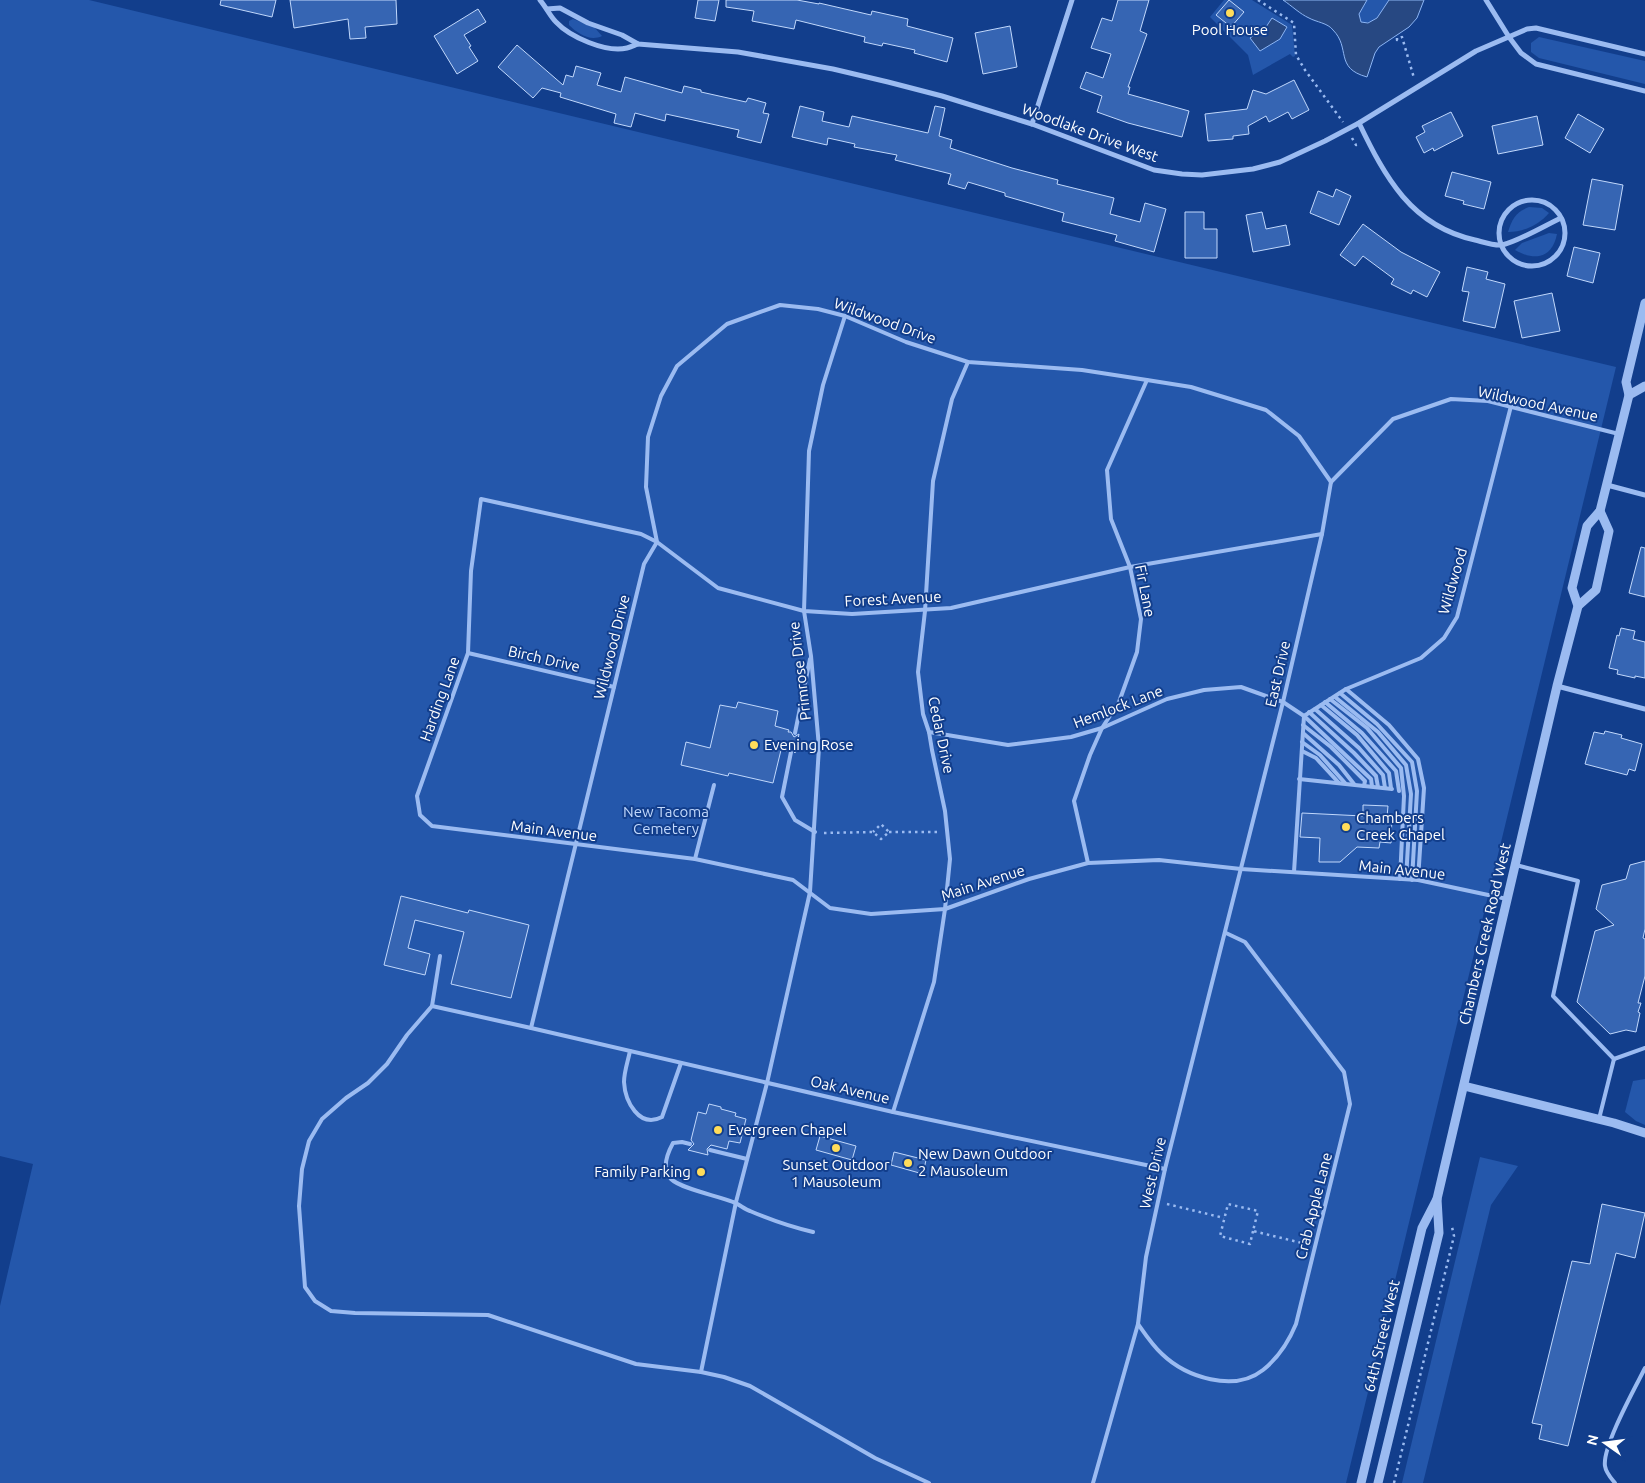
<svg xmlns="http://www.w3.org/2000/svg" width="1645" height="1483" viewBox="0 0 1645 1483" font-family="Ubuntu,sans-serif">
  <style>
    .green { fill: #2457ab }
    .water { fill: #274882; stroke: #8cb5f4 }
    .building { fill: #3665b3; stroke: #c1d8fc }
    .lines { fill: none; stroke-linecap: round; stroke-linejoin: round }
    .path { stroke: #9bbbf1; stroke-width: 2.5; stroke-dasharray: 2.5 4; stroke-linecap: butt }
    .service { stroke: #9bbbf1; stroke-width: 4 }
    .minor { stroke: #9bbbf1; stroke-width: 5 }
    .tertiary { stroke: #9bbbf1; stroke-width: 9 }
    .poi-dot { fill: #ffdc5a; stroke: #123e8c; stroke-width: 2 }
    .labels { text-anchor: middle; stroke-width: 4; stroke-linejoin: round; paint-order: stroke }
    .poi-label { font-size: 15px; fill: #fff; stroke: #123e8c; text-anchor: start }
    .street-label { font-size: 15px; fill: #fff; stroke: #123e8c }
    .park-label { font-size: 15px; fill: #c1d8fc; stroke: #123e8c }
  </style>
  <rect width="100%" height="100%" fill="#123e8c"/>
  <g class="green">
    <path d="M0,0H89L1616,367L1346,1483H0V1306L33,1164L0,1156Z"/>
    <path d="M1224,0H1252L1292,25L1295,56L1293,57L1290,54L1253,75L1248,55L1210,17Z"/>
    <path d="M1367,0H1389C1383,11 1376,25 1361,22L1359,14Z"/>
    <path d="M573,19L594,27L602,36C590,42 577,33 569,25V21Z"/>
    <path d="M1539,37L1645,61V84L1539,58L1531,52V43Z"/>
    <path d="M1529,207L1542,208L1549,213C1539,225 1523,232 1508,232C1512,219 1516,212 1529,207Z"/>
    <path d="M1549,233L1557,234C1552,259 1534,261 1515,250L1522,243Z"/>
    <path d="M1645,1079V1125L1636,1121L1625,1112L1633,1081Z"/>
    <path d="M1480,1157L1518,1166L1491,1205L1423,1483H1402Z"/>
  </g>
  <g class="water">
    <path d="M1283,0H1367L1359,14L1361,22L1368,23L1377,18L1389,0H1424L1417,18L1409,27L1379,47L1375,53L1367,77C1334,68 1351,48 1333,30C1328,23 1316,22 1309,18C1300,14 1292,6 1283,0Z"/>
    <path d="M1272,18L1287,27L1280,39L1260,51L1250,38L1266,27Z"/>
  </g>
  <g class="building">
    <path d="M221,0H276L272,17L220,5Z"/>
    <path d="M290,0H396L397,24L365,27L366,38L350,39L348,19L294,28Z"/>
    <path d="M698,0H719L715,21L695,18Z"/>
    <path d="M726,0H797L819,4V3L871,15L872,11L908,19L907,26L953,38L947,62L914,53L915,50L883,43L882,46L864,42L865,37L796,20L794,29L752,21L754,11L726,7Z"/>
    <path d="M1118,0H1149L1140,31L1147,34L1128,87H1130L1128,94L1189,111L1182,137L1128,123L1097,112L1102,96L1080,88L1086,72L1103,78L1111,54L1091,48L1102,18L1112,21Z"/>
    <path d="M1229,0L1244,12L1231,27L1216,15Z"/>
    <path d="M478,9L486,22L464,35L471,46L469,47L478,61L457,74L434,36Z"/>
    <path d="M1010,26L1017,67L983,74L975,33Z"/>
    <path d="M517,45L563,85L566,75L573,77L576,66L601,73L597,85L621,92L625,77L682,93L684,86L701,90V92L746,102L748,98L766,103L763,113L769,114L761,143L737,137L739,130L666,114L665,121L635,113L631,127L614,123L616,114L560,97L561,93L542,88L533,98L498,67Z"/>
    <path d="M1294,80L1309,110L1292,119L1288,112L1269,122L1266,116L1248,126L1249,134L1233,136V139L1208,141L1205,114L1247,109L1253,90L1266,94Z"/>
    <path d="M800,106L824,112L822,121L849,127L852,116L928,133L935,106L945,108L939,136L952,140L950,148L1012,168L1058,180L1057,184L1114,198L1110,214L1140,222L1145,203L1166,209L1154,252L1115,241L1117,235L1062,221L1064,213L1005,196V193L968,182L965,189L948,184L951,174L895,160L897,155L854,147L855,144L828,138L827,145L792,137Z"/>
    <path d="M1451,112L1463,136L1434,151L1433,148L1424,153L1416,137L1425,132L1422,126Z"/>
    <path d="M1578,114L1604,129L1590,153L1565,138Z"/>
    <path d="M1537,116L1543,145L1498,154L1492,126Z"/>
    <path d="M1452,172L1491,182L1484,209L1463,204L1464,201L1445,196Z"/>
    <path d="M1592,179L1623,185L1615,230L1583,225Z"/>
    <path d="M1336,189L1351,196L1339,225L1310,213L1318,191L1333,197Z"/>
    <path d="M1185,212H1204V229H1217V258H1185Z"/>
    <path d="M1262,212L1266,229L1286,225L1290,245L1253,252L1246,215Z"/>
    <path d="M1363,224L1401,252L1440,272L1427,297L1413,290L1411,294L1391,284L1394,279L1363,256L1355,266L1340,255Z"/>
    <path d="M1574,247L1600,253L1593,283L1567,276Z"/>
    <path d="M1467,267L1488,272L1486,279L1505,284L1495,328L1463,321L1469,292L1462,291Z"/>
    <path d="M1552,293L1560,331L1522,338L1514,301Z"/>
    <path d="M1641,547L1645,548V597L1629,593Z"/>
    <path d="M1621,628L1635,631L1633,639L1645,642V678L1635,676V678L1617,674L1618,670L1609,668L1617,635L1619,636Z"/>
    <path d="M738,702L778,711L775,726L789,730L788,732H791L794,737L799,734L795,753L792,748L789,749L787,751L781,750L773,783L729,773L728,776L681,765L686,742L710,748L720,705L736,708Z"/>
    <path d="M1605,731L1622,735L1621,738L1642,744L1635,771L1629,769L1627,775L1585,764L1594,732L1604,734Z"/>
    <path d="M1363,805L1388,806L1387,817H1392L1391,843L1380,842L1379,848L1357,847L1340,862H1319L1320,838L1300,837L1302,813L1363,816Z"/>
    <path d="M1645,861V929L1643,938L1645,939V976L1638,1003H1641L1638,1012L1640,1013L1636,1032L1626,1030L1610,1034L1577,1002L1595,931L1614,925L1596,909L1602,885L1626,879L1630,865Z"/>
    <path d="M401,896L468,913L469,910L529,925L511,998L451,984L464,932L415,920L408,948L430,954L425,975L384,965Z"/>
    <path d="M709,1104L721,1107V1109L736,1113L735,1116L746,1119L740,1143L729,1141L727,1149L711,1145L707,1149L708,1155L688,1150L694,1144L691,1140L698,1112L706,1114Z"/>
    <path d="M820,1136L856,1146L852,1160L816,1150Z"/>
    <path d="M894,1152L926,1160L923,1174L891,1165Z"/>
    <path d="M1602,1204L1645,1213L1635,1258L1616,1253L1568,1446L1539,1439L1542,1425L1532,1423L1572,1261L1590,1264Z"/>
  </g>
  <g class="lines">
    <g class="path">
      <path d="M1258,0L1294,23L1296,55L1305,70L1343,122"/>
      <path d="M1397,38V40L1402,37L1414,78"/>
      <path d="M1352,138L1356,145L1359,144"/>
      <path d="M889,832H938"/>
      <path d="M824,833L873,832L881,839L889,832L881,824L873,832"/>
      <path d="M1167,1204L1224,1218"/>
      <path d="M1253,1231L1250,1244L1220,1236L1228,1204L1258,1211L1253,1231L1306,1244"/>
      <path d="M1394,1483L1454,1236L1452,1227"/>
    </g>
    <g class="service">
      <path d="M1331,482L1393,419L1451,399L1488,401L1619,434"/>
      <path d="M1322,534L1130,567L951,608L852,614L804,611L718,588L657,542L641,534L481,499L471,571L468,653L417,796L420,815L432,826L695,859L793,880L830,908L871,914L945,909L1029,879L1088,863L1159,860L1241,869L1418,880L1507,899"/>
      <path d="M468,653L614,687"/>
      <path d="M1346,689L1389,725L1418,759L1424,788L1418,880"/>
      <path d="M1340,693L1377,724L1412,762L1417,791L1412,880"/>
      <path d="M1335,697L1378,732L1406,765L1411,794L1406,879"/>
      <path d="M1330,699L1367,728L1401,768L1404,796L1400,879"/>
      <path d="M1325,702L1362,733L1396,771L1399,791"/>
      <path d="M1321,705L1357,735L1389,773L1391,788"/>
      <path d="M1315,709L1359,748L1383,775L1385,788"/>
      <path d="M1309,712L1354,753L1376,776L1378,787"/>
      <path d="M1304,716L1346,689L1421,658L1444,638L1457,617L1511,406"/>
      <path d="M1303,725L1331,747L1365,781L1364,786"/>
      <path d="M929,732L1008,745L1071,737L1102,728L1167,699L1204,690L1241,687L1283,702L1304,716L1371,779L1372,786"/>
      <path d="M795,733L810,659"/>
      <path d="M1303,733L1339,765L1354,784"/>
      <path d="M1302,742L1320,755L1345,783"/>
      <path d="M1302,751L1316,758L1339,783"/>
      <path d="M791,752L782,797L795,820L815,832"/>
      <path d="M1299,779L1392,789"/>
      <path d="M695,859L714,785"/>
      <path d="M1088,863L1074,801L1090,755L1102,728L1119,702L1137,652L1141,619L1130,567L1111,519L1107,470L1147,380"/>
      <path d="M1516,865L1578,881L1553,996L1614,1059"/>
      <path d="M1294,872L1304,716"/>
      <path d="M440,956L432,1006L407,1035L387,1064L368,1083L346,1098L322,1119L309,1141L302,1169L299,1206L305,1287L315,1301L331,1311L355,1313L488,1315L636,1364L701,1372L724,1377L750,1386L875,1458L929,1483"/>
      <path d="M432,1006L531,1028L893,1112L1165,1169"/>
      <path d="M531,1028L644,564L657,542L646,487L648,437L661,396L677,366L727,324L780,305L818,309L845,316L906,342L968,362L1082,370L1147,380L1191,387L1266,410L1299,436L1331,482"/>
      <path d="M630,1051C628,1061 624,1072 624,1082C625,1101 639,1129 662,1117L681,1063"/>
      <path d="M1614,1059L1645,1048"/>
      <path d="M893,1112L934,982L945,909L950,859L945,811L932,750L929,732L923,714L918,672L925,611L933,481L952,399L968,362"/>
      <path d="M1599,1119L1614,1059"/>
      <path d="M690,1144L682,1142L673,1143C667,1154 661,1169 671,1179C681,1189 719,1196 733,1202C739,1204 744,1209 750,1211C771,1220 791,1227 813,1232"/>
      <path d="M710,1150L747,1159"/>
      <path d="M1138,1324C1145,1334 1153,1346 1162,1354C1186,1377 1234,1393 1263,1370C1278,1358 1289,1341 1296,1324L1350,1104L1344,1072L1245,942L1226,933"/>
      <path d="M701,1372L736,1202L767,1083L810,892L819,747L811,656L804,611L809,451L823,385L845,316"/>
      <path d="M1093,1483L1138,1324L1146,1257L1165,1169L1283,702L1322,534L1331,482"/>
      <path d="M1615,1483C1611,1478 1606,1473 1605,1466C1602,1447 1635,1388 1645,1368"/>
    </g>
    <g class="minor">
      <path d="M540,0C546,7 550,16 556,22C570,37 606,53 627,48C631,47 635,45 638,44"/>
      <path d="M1486,0L1509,37L1521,53L1536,64L1645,91"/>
      <path d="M547,9L560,8L588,23L622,35L638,44L738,52L833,69L888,82L942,96L1032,124L1154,170L1182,174L1202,175L1253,169L1280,162L1325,141L1359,123L1476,51L1527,29L1536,28L1645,54"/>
      <path d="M1359,123C1385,177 1411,226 1475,240C1483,242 1494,246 1502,245C1517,242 1546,225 1561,218"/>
      <path d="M1032,124L1072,0"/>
      <circle cx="1532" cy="233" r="33"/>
      <path d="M1607,485L1645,495"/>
      <path d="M1557,686L1645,709"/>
    </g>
    <g class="tertiary">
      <path d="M1629,395L1645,386"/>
      <path d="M1578,606L1596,590L1609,531L1600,511"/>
      <path d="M1464,1086L1614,1123L1645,1133"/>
      <path d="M1361,1483L1422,1228L1437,1199L1557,686L1578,606L1572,588L1587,526L1600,511L1629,395L1626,382L1645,303"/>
      <path d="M1378,1483L1439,1233L1437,1199"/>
    </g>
  </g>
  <g class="poi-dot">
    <circle cx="1230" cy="13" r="5"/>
    <circle cx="754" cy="745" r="5"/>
    <circle cx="1346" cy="827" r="5"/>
    <circle cx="718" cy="1130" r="5"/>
    <circle cx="836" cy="1148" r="5"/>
    <circle cx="908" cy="1163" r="5"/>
    <circle cx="701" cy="1172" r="5"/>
  </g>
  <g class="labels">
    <g class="poi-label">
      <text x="1230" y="35" text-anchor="middle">Pool House</text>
      <text x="764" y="750">Evening Rose</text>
      <text x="1356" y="823">Chambers<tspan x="1356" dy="17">Creek Chapel</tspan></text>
      <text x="728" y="1135">Evergreen Chapel</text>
      <text x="918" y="1159">New Dawn Outdoor<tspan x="918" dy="17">2 Mausoleum</tspan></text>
      <text x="836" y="1170" text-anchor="middle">Sunset Outdoor<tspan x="836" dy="17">1 Mausoleum</tspan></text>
      <text x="691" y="1177" text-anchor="end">Family Parking</text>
    </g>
    <g class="street-label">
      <text transform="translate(1090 133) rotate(20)" y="5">Woodlake Drive West</text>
      <text transform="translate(885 321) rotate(20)" y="5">Wildwood Drive</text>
      <text transform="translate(1538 404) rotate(12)" y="5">Wildwood Avenue</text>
      <text transform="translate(1453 581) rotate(-74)" y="5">Wildwood</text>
      <text transform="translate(1145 591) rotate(79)" y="5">Fir Lane</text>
      <text transform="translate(893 599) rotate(-3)" y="5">Forest Avenue</text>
      <text transform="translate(612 647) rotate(-76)" y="5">Wildwood Drive</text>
      <text transform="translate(544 659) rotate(13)" y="5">Birch Drive</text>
      <text transform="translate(800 671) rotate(-97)" y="5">Primrose Drive</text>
      <text transform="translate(1278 674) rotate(-77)" y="5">East Drive</text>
      <text transform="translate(440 699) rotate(-70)" y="5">Harding Lane</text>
      <text transform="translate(1118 707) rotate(-21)" y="5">Hemlock Lane</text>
      <text transform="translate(941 735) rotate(78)" y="5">Cedar Drive</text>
      <text transform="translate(554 831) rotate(7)" y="5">Main Avenue</text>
      <text transform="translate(1402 870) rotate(6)" y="5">Main Avenue</text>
      <text transform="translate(983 883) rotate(-18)" y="5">Main Avenue</text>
      <text transform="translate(1485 934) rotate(-77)" y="5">Chambers Creek Road West</text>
      <text transform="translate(850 1090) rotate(13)" y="5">Oak Avenue</text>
      <text transform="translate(1153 1173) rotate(-77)" y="5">West Drive</text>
      <text transform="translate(1314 1206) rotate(-76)" y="5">Crab Apple Lane</text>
      <text transform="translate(1382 1336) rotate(-77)" y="5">64th Street West</text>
    </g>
    <g class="park-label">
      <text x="666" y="817">New Tacoma<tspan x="666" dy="17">Cemetery</tspan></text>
    </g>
  </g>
  <g transform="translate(1605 1443) rotate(284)" stroke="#123e8c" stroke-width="4" paint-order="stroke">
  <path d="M0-4L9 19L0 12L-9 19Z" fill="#ffffff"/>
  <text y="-8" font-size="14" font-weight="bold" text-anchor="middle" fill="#ffffff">N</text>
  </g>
</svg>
